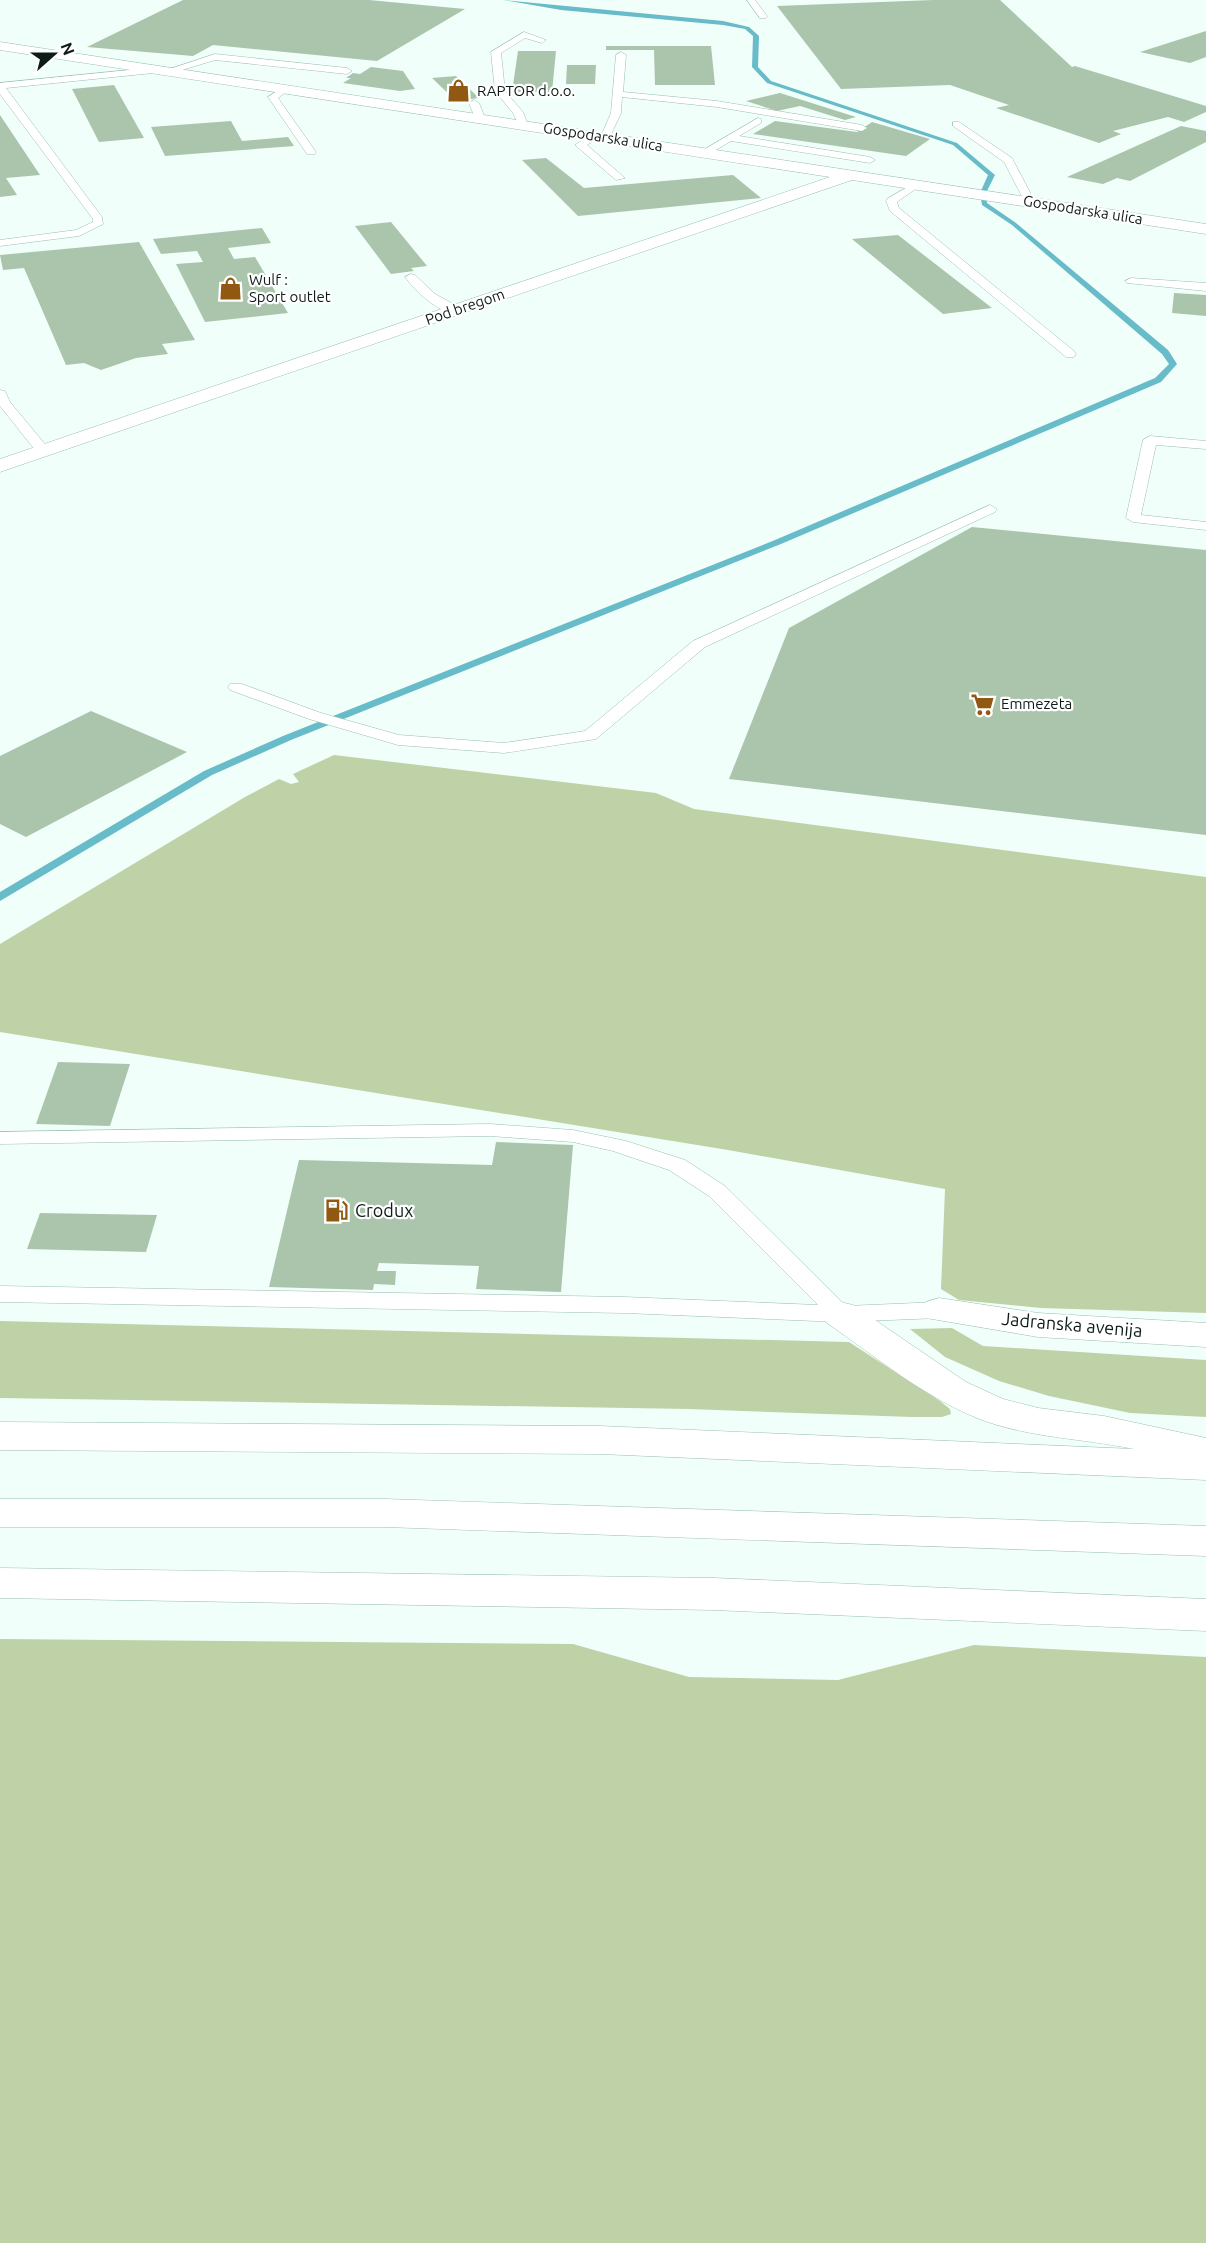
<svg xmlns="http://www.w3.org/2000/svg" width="1206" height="2243" viewBox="0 0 1206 2243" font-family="Ubuntu,sans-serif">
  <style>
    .green { fill: #bfd2a7 }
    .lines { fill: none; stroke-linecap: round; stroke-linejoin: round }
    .stream { fill: #68bbc9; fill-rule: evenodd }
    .building { fill: #aac5ac }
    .lane-casing { stroke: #9abfb0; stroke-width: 1 }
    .street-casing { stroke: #9abfb0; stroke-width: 1 }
    .highway-casing { stroke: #9abfb0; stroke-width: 1 }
    .lane { fill: #fff; fill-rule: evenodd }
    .street { fill: #fff; fill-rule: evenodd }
    .highway { fill: #fff; fill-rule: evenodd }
    .labels { text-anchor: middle; stroke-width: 4.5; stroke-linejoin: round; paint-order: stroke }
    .far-poi-label { font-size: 15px; fill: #0e1c16; stroke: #fff; text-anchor: start }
    .far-street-label { font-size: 15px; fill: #0e1c16; stroke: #fff }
    .poi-label { font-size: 18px; fill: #0e1c16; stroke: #fff; text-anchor: start }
    .street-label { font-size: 18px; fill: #0e1c16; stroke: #fff }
  </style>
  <rect width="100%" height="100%" fill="#f0fff9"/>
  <g class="green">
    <path d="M334,755L656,793L694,809L1206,877V1313L1041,1308L959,1300L941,1289L945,1189L728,1150L0,1032V944L245,797L279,779L291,784L299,782L293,774Z"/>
    <path d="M0,1321L849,1342L940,1401L950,1409L951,1414L942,1417H912L688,1409L0,1398Z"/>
    <path d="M952,1328L983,1346L1206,1360V1417L1130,1413L1049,1396L999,1381L945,1357L910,1329Z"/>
    <path d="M0,1639L573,1644L689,1677L838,1680L974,1645L1206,1657V2243H0Z"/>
  </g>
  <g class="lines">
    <path class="stream" d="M503,0L723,21L749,27L759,36L758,67L771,81L957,143L995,175L986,193L987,203L1016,223L1168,350L1177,364L1161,382L781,544L291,740L212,775L0,901V892L204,771L283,736L775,540L1155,378L1169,364L1162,354L1012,225L982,205L980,193L988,175L953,145L767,83L752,67L753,36L745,29L723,25L561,10Z"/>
  </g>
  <g class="building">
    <path d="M183,0H369L465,9L377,61L213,45L193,56L87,47Z"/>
    <path d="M933,0H1000L1072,67L1075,66L1206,106V112L1184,122L1168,117L1113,131L1121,134L1099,143L996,108L1009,105L950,85L841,89L777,6Z"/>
    <path d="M1206,31V57L1190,63L1140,52Z"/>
    <path d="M606,46H711L715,85H655L654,50H606Z"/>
    <path d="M518,51H556L552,92H512Z"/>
    <path d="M567,65H596L595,84H566Z"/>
    <path d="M371,67L403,71L415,89L400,91L343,83L351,78H346L353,73L360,74Z"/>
    <path d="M456,76L479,98L456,101L432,78Z"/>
    <path d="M114,85L144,138L99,142L72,89Z"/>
    <path d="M780,93L856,117L845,120L800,106L777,111L746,101Z"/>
    <path d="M0,115L40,175L6,178L17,195L0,197Z"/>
    <path d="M231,121L242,141L288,137L294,146L165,156L151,127Z"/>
    <path d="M775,121L857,132L872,122L930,139L906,156L753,134Z"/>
    <path d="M1181,126L1206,131V142L1130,181L1117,178L1103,184L1067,177Z"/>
    <path d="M546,158L584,188L733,175L761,198L578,216L522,160Z"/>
    <path d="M391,222L427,266L411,268L414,271L391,274L355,226Z"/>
    <path d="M262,228L271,243L228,248L234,259L255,257L288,313L205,322L176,264L203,262L197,251L161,254L153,239Z"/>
    <path d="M898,235L992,308L943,314L852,239Z"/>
    <path d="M139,242L195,340L162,344L168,354L136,358L101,370L84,363L66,365L24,268L3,270L0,255Z"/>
    <path d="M1174,293L1206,295V316L1172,313Z"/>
    <path d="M972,527L1206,550V835L729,779L789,628Z"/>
    <path d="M91,711L187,752L26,837L0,824V756Z"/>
    <path d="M58,1062L130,1064L110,1126L36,1124Z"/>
    <path d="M496,1142L573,1145L561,1292L476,1289L479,1266L379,1263L377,1271H396L395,1285L374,1284L373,1290L269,1287L299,1160L492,1165Z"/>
    <path d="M40,1213L157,1215L146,1252L27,1249Z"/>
  </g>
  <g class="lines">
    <defs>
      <g id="lane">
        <path d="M747,0H755L767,16L766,18H760Z"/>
        <path d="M524,32L546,40L542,43L525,38L501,53L505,91L523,112L528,125L523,128L520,127L513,113L495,91L491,52Z"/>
        <path d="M621,52L626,55L623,92L717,101L862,125L867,128L862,131L717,107L622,97L621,113L609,139L600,137L587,145L625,178L616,180L575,145L592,134L601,136L611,113L616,55Z"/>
        <path d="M215,54L347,68L352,71L347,74L215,60L169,74L164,71Z"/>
        <path d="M160,67L165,70L163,72L6,88L102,217L103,224L79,236L0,246V240L76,230L93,222V219L0,94V83Z"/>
        <path d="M285,86L290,89L278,98L316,152L315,154H307L268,97Z"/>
        <path d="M474,100L479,103L485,118L483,120L475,118L469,103Z"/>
        <path d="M758,118L761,119V123L739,136L870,157L875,160L870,163L731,141L709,154L700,152Z"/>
        <path d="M953,122H959L1012,158L1035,202L1034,204H1026L1004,162L953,126Z"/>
        <path d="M916,182L921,185L897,202L899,208L1074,351L1076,354L1074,357H1066L890,211L886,201L887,199Z"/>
        <path d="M411,274L415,275L435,294L459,307V313C441,316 415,291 405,277Z"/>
        <path d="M1131,278L1206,283V291L1127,283L1125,281Z"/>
        <path d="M0,390L5,391L10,402L49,449L51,452L49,455H39L0,406Z"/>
        <path d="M1150,436L1206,441V449L1156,445L1141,515L1206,522V530L1133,522L1126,518L1143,440Z"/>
        <path d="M990,505L997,509L995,512L705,647L596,739L590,740L504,753L398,745L309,719L230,690L228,687L230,684H242L321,713L399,735L504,743L585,731L693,641Z"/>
        <path d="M490,1124L573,1130L626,1141L685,1160L725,1186L846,1306L939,1302L947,1305L951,1310L947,1315L939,1318L840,1322L625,1313L0,1302V1286L625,1297L818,1305L709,1196L669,1170L613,1151L573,1142L490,1136L0,1144V1132Z"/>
      </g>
      <g id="street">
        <path d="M0,42L1206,224V234L852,180L0,472V459L830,177L0,50Z"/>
        <path d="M939,1298L1038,1313L1206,1323V1347L1038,1337L926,1318L921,1310L926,1302Z"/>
      </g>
      <g id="highway">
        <path d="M840,1302L853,1305L966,1382L1003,1399L1038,1408L1104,1416L1206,1438V1480L600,1454L0,1450V1422L600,1426L1134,1449C1082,1438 1027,1438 977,1418C923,1396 875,1356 827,1323L822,1314L827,1305Z"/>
        <path d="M0,1499H385L1206,1526V1556L385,1527H0Z"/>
        <path d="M0,1568L714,1578L1206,1599V1631L714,1610L0,1598Z"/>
      </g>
    </defs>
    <use href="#lane" class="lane-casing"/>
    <use href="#street" class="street-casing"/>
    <use href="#highway" class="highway-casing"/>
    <use href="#lane" class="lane"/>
    <use href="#street" class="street"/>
    <use href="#highway" class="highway"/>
  </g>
  <defs>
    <symbol id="shop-bare" viewBox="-9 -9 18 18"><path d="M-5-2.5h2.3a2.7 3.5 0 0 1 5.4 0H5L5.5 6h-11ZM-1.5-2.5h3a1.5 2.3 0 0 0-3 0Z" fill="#915812" stroke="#fff" stroke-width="2.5" paint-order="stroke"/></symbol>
    <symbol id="supermarket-bare" viewBox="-9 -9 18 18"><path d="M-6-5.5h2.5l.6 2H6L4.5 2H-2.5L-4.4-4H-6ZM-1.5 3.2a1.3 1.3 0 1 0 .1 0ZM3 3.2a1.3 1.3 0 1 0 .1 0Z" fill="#915812" stroke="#fff" stroke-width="2.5" paint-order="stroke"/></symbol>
    <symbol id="fuel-bare" viewBox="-9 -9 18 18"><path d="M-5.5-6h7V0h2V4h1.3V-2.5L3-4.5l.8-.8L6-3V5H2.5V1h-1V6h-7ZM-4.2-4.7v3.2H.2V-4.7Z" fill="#915812" stroke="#fff" stroke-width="2.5" paint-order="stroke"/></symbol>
  </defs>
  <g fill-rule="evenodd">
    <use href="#shop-bare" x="442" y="74" width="33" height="33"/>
    <use href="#shop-bare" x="214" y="272" width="33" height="33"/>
    <use href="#supermarket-bare" x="966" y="688" width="33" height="33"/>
    <use href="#fuel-bare" x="320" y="1194" width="33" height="33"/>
  </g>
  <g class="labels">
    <g class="far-poi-label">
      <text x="477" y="96">RAPTOR d.o.o.</text>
      <text x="249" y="285">Wulf :<tspan x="249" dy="17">Sport outlet</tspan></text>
      <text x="1001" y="709">Emmezeta</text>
    </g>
    <g class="far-street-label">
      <text transform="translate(603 137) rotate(9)" y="5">Gospodarska ulica</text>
      <text transform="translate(1083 210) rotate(9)" y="5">Gospodarska ulica</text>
      <text transform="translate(465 307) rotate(-19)" y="5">Pod bregom</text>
    </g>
    <g class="poi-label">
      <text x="355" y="1217">Crodux</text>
    </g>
    <g class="street-label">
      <text transform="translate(1072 1325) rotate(5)" y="6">Jadranska avenija</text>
    </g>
  </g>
  <g transform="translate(54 54) rotate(69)" stroke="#ffffff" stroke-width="4.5" paint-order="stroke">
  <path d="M0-4.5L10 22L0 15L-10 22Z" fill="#0e1c16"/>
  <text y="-9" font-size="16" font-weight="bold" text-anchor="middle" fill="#0e1c16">N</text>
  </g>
</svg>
